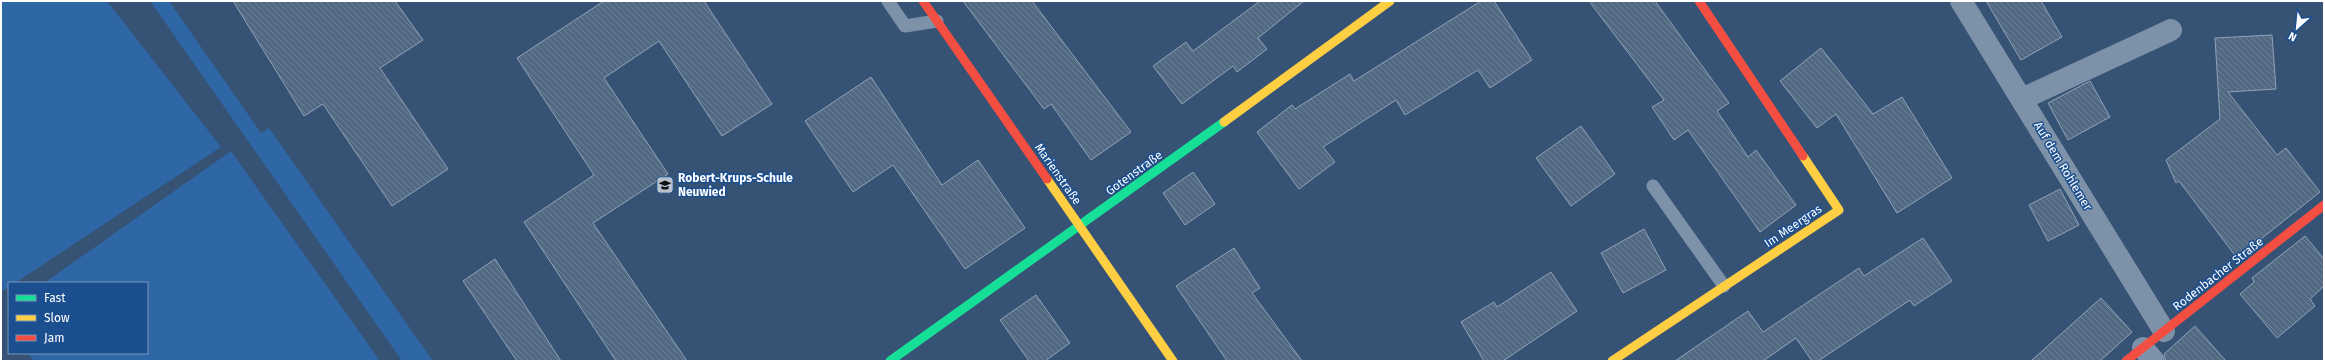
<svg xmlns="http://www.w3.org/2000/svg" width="2325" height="362" viewBox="0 0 2325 362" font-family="'Fira Sans',sans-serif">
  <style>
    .green { fill: #2f66a5 }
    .building { fill: url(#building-back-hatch); stroke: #92a2b6 }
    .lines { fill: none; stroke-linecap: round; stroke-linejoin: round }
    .lane { stroke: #7d92a8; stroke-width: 13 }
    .street { stroke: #7d92a8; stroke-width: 22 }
    .fast { stroke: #16e098; stroke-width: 9 }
    .slow { stroke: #ffcf43; stroke-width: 9 }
    .jam { stroke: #f24e42; stroke-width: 9 }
    .labels { text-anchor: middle; stroke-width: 3; stroke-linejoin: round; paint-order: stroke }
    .street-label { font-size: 12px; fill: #fff; stroke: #1b4f8f }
    .poi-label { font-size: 12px; font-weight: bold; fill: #fff; stroke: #1b4f8f; text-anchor: start }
  </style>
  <defs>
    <pattern id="building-back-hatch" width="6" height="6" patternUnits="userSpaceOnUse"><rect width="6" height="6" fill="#526984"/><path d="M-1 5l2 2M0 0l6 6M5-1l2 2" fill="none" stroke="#6c8096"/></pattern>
  </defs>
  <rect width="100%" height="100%" fill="#365274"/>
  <g class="green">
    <path d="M1,1H107L221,147L15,283H9V287L1,292Z"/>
    <path d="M150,1H169L261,133L269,128L433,361H402Z"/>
    <path d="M231,151L380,361H34L28,353H147V283H44Z"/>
  </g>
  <g class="building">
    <path d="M233,1H395L423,40L380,68L448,169L392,206L323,104L304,116Z"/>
    <path d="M604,1H704L772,104L722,136L659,41L604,78L668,174L593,223L687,361H616L524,222L594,175L517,58Z"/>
    <path d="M963,1H1032L1131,132L1091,160L1051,104L1044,109Z"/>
    <path d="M1260,1H1304L1258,38L1267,49L1237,72L1233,66L1182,104L1153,66L1186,42L1193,51Z"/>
    <path d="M1481,1H1494L1532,60L1490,88L1478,70L1405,115L1396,100L1323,147L1335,162L1299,189L1257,132L1292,105L1295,109L1350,74L1354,81Z"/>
    <path d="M1589,1H1655L1729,103L1717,111L1748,157L1756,150L1796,205L1760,232L1688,130L1674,140L1652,107L1664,100Z"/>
    <path d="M1986,1H2041L2062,37L2021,60Z"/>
    <path d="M2272,35L2276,89L2228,92L2277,155L2286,148L2320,192L2237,258L2179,181L2176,183L2166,160L2220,119L2215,38Z"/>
    <path d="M1821,48L1873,114L1902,97L1952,178L1897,213L1836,114L1817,128L1780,81Z"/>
    <path d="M871,77L942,185L978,160L1025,228L965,269L893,165L853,192L805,121Z"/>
    <path d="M2090,81L2110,117L2068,140L2048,103Z"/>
    <path d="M1581,126L1615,174L1571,206L1536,158Z"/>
    <path d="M1193,172L1215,204L1185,225L1163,193Z"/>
    <path d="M2060,189L2079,225L2048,241L2029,205Z"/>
    <path d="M1644,229L1666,270L1623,293L1601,253Z"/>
    <path d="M2305,236L2324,259V286L2310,299L2315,306L2277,338L2240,294L2254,282L2252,278Z"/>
    <path d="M1923,238L1952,281L1914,306L1910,300L1818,361H1812L1796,338L1763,361H1675L1748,311L1763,332L1859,268L1864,276Z"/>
    <path d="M1234,248L1260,288L1252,293L1302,361H1227L1176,286Z"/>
    <path d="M495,259L561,361H517L463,281Z"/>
    <path d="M1551,272L1577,311L1503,361H1484L1461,322L1494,302L1497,307Z"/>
    <path d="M1036,295L1070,343L1045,361H1029L1000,320Z"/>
    <path d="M2101,298L2132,332L2100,361H2031Z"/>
    <path d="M2195,326L2226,361H2166L2164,354Z"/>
  </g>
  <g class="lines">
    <g class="lane">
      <path d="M888,1L905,26L937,21"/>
      <path d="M1653,186L1724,286"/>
    </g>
    <g class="street">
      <path d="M1961,1L2164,331"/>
      <path d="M2022,99L2171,30"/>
      <path d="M2143,348L2154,361"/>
    </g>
    <path class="fast" d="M890,361L1224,122"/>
    <g class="slow">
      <path d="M1224,122L1390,1"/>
      <path d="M1047,179L1173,361"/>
      <path d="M1612,361L1839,210L1803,156"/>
    </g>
    <g class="jam">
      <path d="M923,1L1047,179"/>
      <path d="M1699,1L1803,156"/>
      <path d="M2126,361L2324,205"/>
    </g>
  </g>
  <defs>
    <symbol id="school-square" viewBox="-11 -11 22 22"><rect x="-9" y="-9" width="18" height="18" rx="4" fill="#b9c2ce" stroke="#1b4f8f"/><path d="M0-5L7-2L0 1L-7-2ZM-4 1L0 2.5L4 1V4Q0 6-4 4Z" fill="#111"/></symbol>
  </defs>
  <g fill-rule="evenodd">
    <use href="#school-square" x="655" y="175" width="20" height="20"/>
  </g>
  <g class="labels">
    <g class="street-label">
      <text transform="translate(2063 166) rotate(59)" y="4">Auf dem Rohlemer</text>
      <text transform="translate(1134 173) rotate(-36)" y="4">Gotenstraße</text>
      <text transform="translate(1058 174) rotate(55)" y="4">Marienstraße</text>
      <text transform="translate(1793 226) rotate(-34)" y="4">Im Meergras</text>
      <text transform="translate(2218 274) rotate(-38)" y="4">Rodenbacher Straße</text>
    </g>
    <g class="poi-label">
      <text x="678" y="182">Robert-Krups-Schule<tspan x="678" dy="14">Neuwied</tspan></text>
    </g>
  </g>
  <rect width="2325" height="362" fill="none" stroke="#ffffff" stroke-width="4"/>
  <rect x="8" y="282" width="140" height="72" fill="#1b4f8f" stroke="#7695bc"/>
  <rect x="16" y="295" width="20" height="6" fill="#16e098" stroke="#7695bc"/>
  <text x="44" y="302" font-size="12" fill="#ffffff">Fast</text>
  <rect x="16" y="315" width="20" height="6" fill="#ffcf43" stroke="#7695bc"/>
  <text x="44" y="322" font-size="12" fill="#ffffff">Slow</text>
  <rect x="16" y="335" width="20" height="6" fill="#f24e42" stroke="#7695bc"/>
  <text x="44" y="342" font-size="12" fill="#ffffff">Jam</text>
  <g transform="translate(2297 28) rotate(207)" stroke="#1b4f8f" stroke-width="3" paint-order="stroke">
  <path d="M0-3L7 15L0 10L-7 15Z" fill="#ffffff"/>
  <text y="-6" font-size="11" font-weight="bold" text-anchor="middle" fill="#ffffff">N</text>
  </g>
</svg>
